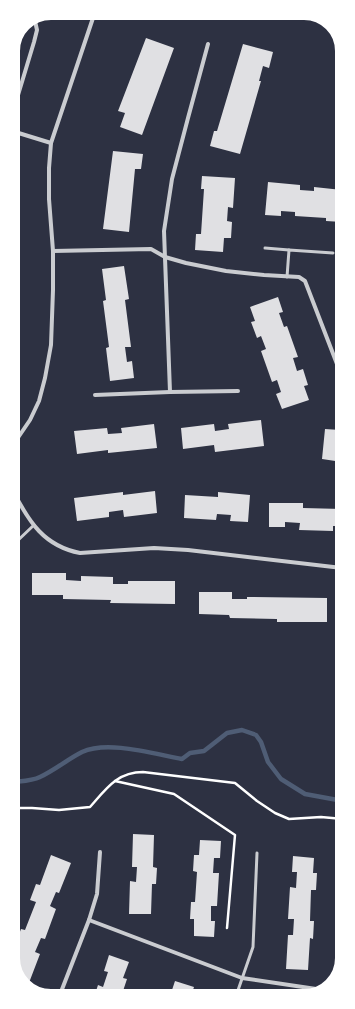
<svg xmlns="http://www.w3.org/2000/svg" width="355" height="1009" viewBox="0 0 355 1009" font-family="'Archivo Narrow',sans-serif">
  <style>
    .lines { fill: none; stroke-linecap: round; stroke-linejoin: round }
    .stream { stroke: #4f5d75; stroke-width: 4.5 }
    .building { fill: #e0e0e3 }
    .path { stroke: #fff; stroke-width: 2.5 }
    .service { stroke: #caccd0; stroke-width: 3 }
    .minor { stroke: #caccd0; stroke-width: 4 }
    .rim { fill: none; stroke: #fff; stroke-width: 2 }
  </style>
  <rect width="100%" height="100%" fill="#2d3142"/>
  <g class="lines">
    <path class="stream" d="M13,782C22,781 32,781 40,777C55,770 68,759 82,752C108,740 154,754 182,759L190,753L204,751L227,733L242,730L256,735L261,742L268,762L281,779L305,794L343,801"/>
  </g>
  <g class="building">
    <path d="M146,38L174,48L142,135L120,127L125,113L118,111Z"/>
    <path d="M243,44L273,52L269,68L263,66L259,81H261L240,154L210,146L214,131H217Z"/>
    <path d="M113,151L143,154L141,169H135L129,232L103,229Z"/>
    <path d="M202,176L235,178L233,208L228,207L227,221L232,222L231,238H224L223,252L195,250L196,234H201L204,189H201Z"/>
    <path d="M268,182L300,185V190L314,191V187L342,190V222L326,221V218L295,216V212L281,211V216L265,215Z"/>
    <path d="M124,266L129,299L125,300L131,347H125L127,362L132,361L134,378L110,381L106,348L109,347L103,301L106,300L102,269Z"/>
    <path d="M342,268V282L337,270Z"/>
    <path d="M278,297L283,312L279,313L284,327L287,326L298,357L293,358L297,371L303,369L308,385L304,386L309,400L282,409L276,394L281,392L277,380L272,382L261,351L266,349L261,336L257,338L251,322L255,321L250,307Z"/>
    <path d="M261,420L264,446L215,452L214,445L183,449L181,428L214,424L215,431L229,429L228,424Z"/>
    <path d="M154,424L157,448L108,453V450L77,454L74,431L107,428L108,434L122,433L121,428Z"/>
    <path d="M325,429L340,430L339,434L342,435V462L322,459Z"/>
    <path d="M155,491L157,513L124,517L123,510L109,512V517L77,521L74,498L123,492V495Z"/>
    <path d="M218,492L250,495L248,522L230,521L231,515L217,514L216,520L184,518L185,495L218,497Z"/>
    <path d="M269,503H303V508L342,509V526H333V531L299,530L300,523L285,522V527H269Z"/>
    <path d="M32,573H66V580L81,581V576L113,577V584H128V581H175V604L110,603L111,600L63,599V595H32Z"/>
    <path d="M199,592H232V599H247V597L327,598V622H277V619L230,618L229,615L199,614Z"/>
    <path d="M133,834L154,835L153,867L157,868L156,884H152L151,914H129L130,881L136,882L137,867H132Z"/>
    <path d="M200,840L221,841L220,858H214L213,873H219L217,906H211V921H215L214,937L194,936V919H190L191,902H195L197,872L193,871L194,855H199Z"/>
    <path d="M51,855L71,863L59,893L56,892L50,906L56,909L45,939L41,938L35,952L40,954L27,988L13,969V962L19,946L15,945L21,929L25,930L36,902L30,900L36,884L40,885Z"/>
    <path d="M293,856L314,858L313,873H317L316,890H311L310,921H314L313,939L310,938L308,970L286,969L288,935H293L294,919H288L290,887L296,888L297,872H292Z"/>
    <path d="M109,955L129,962L123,978L127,979L122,994L118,993L117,997H94L98,985L103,987L108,972L104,971Z"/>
    <path d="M175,981L194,987L191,996H170Z"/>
  </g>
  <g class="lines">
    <g class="path">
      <path d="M115,781L174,794L235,835L227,928"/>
      <path d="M13,808H32L59,810L90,807C106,789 117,772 143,772L235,783L257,801L275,813L289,819L321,817L343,819"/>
    </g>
    <g class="service">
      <path d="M334,28L342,70"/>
      <path d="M265,248L289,250"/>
      <path d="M287,277L289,250L333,253"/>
      <path d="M13,545L34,525"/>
      <path d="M236,996L253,947L257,853"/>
    </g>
    <g class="minor">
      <path d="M12,115L34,42L37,30L35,21L34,19"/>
      <path d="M12,131L51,143"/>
      <path d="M53,251L151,249L165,257L186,263L226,271L264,275L299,277L305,281L342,377"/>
      <path d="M170,392L164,231L172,179L188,118L208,44"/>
      <path d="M95,395L170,392L238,391"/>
      <path d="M13,445L30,420L39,401L45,378L51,345L53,290V251L49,199V168L51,143L95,12"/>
      <path d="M13,446C18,457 18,466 13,476"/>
      <path d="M13,491C29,522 44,546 80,553L154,548L188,550L342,568"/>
      <path d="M89,920L242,978L323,990"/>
      <path d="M59,997L89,920L97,894L100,852"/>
    </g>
  </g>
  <path d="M0 0H355V1009H0ZM51 19H304A32 32 0 0 1 336 51V958A32 32 0 0 1 304 990H51A32 32 0 0 1 19 958V51A32 32 0 0 1 51 19Z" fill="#fff" fill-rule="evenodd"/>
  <path class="rim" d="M51 19H304A32 32 0 0 1 336 51V958A32 32 0 0 1 304 990H51A32 32 0 0 1 19 958V51A32 32 0 0 1 51 19Z"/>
</svg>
